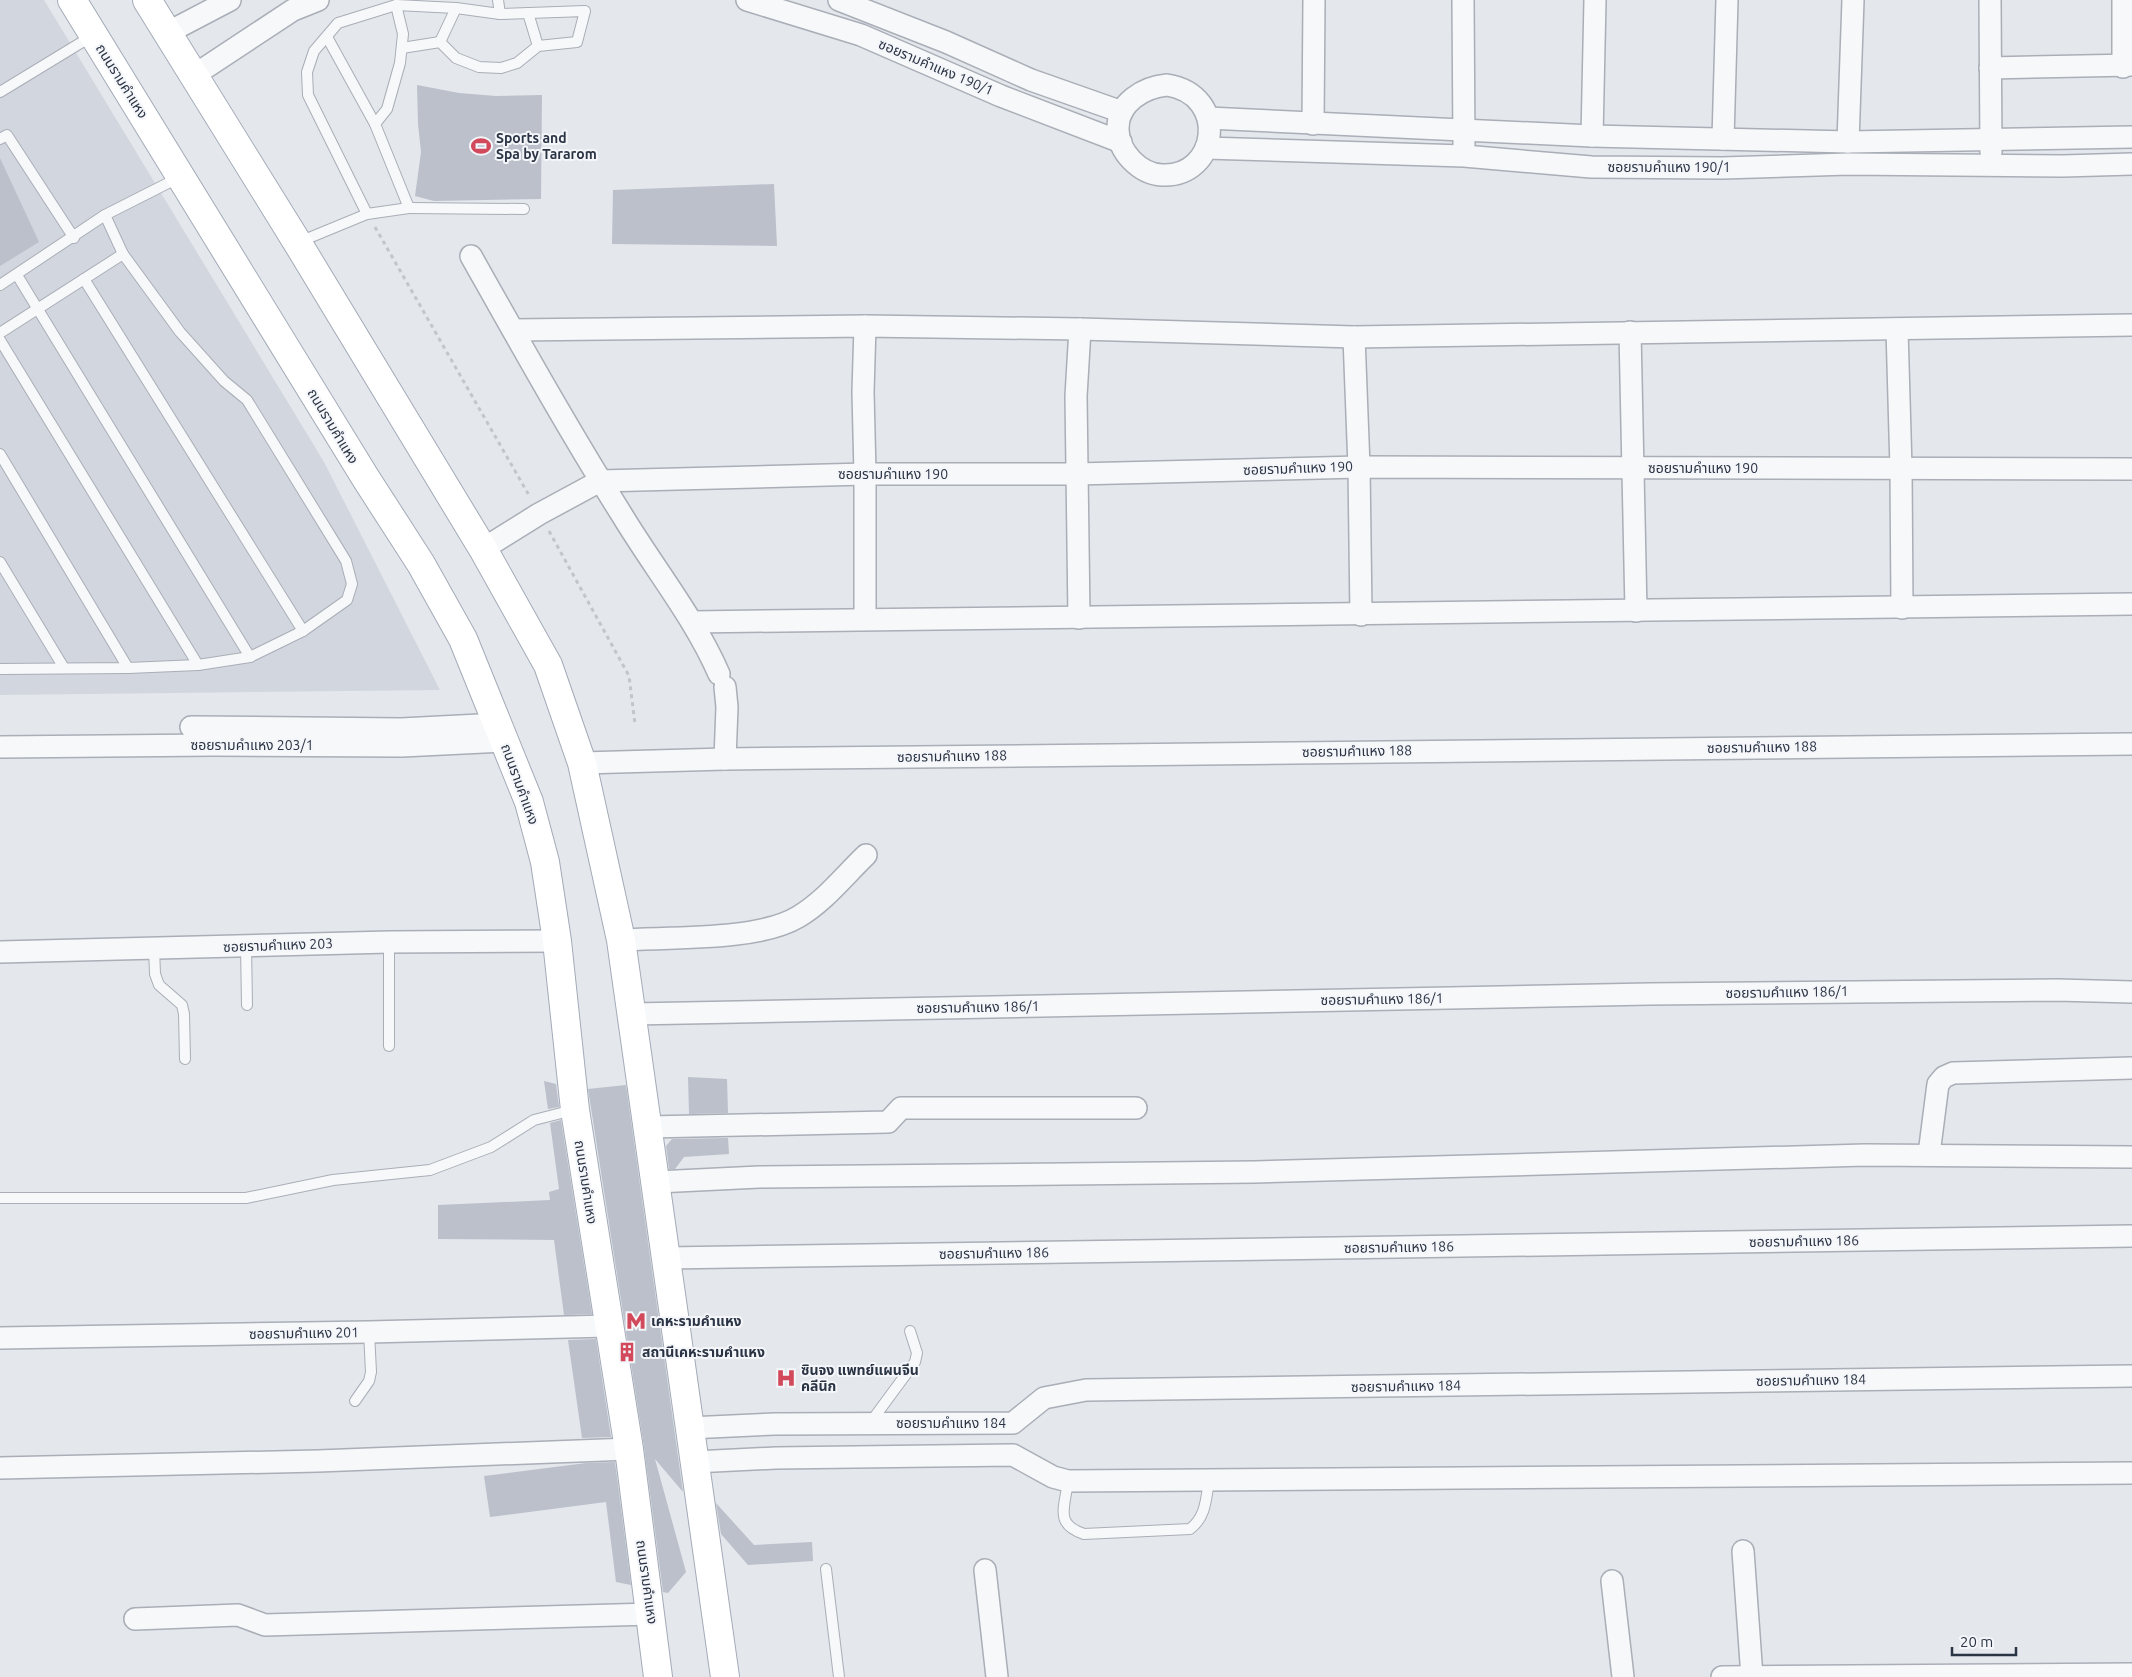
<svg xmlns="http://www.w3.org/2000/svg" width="2132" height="1677" viewBox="0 0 2132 1677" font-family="Ubuntu,'Noto Sans Thai',sans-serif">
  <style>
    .built { fill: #d2d6de }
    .building { fill: #bbc0ca }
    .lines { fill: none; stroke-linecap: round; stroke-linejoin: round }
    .service-casing { stroke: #a9aeb7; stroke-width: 12 }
    .minor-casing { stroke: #a9aeb7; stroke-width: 24 }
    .primary-casing { stroke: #a3abb8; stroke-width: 30 }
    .path { stroke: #c2c5cb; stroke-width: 3; stroke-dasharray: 4 4; stroke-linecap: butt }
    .service { stroke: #f7f8fa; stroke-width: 10 }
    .minor { stroke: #f7f8fa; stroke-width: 21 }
    .primary { stroke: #fff; stroke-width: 28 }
    .labels { text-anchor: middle; stroke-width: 4; stroke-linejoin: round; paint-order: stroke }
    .street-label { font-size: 14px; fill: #2b3445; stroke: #f4f6f9 }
    .poi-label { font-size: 14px; font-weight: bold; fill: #2b3445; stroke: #f4f6f9; text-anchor: start }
  </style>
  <rect width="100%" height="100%" fill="#e4e7ec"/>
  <path class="built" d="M0,0H44L324,462L440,690L0,695Z"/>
  <g class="building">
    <path d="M417,85L459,93L496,96L542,95L541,199L434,201L415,196L421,152L418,124Z"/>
    <path d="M0,158L39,242L0,266Z"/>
    <path d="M774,184L777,246L612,244L613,190Z"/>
    <path d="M688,1077L727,1079L728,1113L689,1114Z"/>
    <path d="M544,1081L556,1084L559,1107L548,1109Z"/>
    <path d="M626,1085L683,1492L655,1459L686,1572L668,1593L663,1592L644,1447L588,1089Z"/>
    <path d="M561,1120L592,1314L564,1315L554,1240L438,1239V1205L550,1200L549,1192L559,1189L550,1123Z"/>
    <path d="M728,1138L729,1154L684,1157L675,1169H669L666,1146L672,1139Z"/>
    <path d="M596,1339L611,1437L582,1438L568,1340Z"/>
    <path d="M615,1462L631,1585L616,1582L606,1502L490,1517L484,1476L586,1463Z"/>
    <path d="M716,1503L754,1545L812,1542L813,1561L748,1565L721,1534Z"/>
  </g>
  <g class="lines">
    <defs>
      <g id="service">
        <path d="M498,0L500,14"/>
        <path d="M528,13L538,46"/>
        <path d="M327,37L375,124"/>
        <path d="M440,42L456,8"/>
        <path d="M0,92L92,36"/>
        <path d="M0,139L7,135L74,238"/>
        <path d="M409,208L524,209"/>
        <path d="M367,214L308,95L307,72L314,51L338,23L396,5L456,8L500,14L585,11L577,42L538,46L517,63L501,68L479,67L456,58L440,42L402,48"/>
        <path d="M299,242L367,214L409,208L375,124L387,109L400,63L403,34L396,5"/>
        <path d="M17,275L250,657"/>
        <path d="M84,279L303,631"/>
        <path d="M0,285L105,215L180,177"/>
        <path d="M0,333L123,254"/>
        <path d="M0,340L198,665"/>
        <path d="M0,454L128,668"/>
        <path d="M0,562L64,668"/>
        <path d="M0,669L128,668L198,665L250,657L303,631L347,600L352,584L346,561L247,400L224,381L180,332L123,254L105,215"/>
        <path d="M389,942V1046"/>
        <path d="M246,946L247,1005"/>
        <path d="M154,948L155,974L159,985L182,1005L184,1014L185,1059"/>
        <path d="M0,1198H246L333,1180L430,1170L491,1147L534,1120L573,1110"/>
        <path d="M355,1401L369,1381L371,1372L369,1332"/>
        <path d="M870,1423L915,1362L917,1353L910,1331"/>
        <path d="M1068,1481C1065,1507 1054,1524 1084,1534L1190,1529C1206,1517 1206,1499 1209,1480"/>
        <path d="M826,1569L839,1677"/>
      </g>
      <g id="minor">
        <path d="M747,0L861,35L1001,96L1121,142"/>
        <path d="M839,0L946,42L1031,80L1122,112"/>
        <path d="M1463,0L1464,145"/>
        <path d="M1990,0L1991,153"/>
        <path d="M2123,0V67"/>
        <path d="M167,33L230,0"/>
        <path d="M1990,68L2132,65"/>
        <path d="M193,76L293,10L318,0"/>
        <path d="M1167,85C1230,95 1218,178 1162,175C1140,174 1118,152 1118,129C1117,103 1144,87 1167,85Z"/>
        <path d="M1208,118L1592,136L1848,142L2132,137"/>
        <path d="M1313,124L1314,0"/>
        <path d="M1592,136L1595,0"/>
        <path d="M1723,139L1727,0"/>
        <path d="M1848,142L1853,0"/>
        <path d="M1206,148L1464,156L1591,167L1722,168L1848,164L2063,166L2132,164"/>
        <path d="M471,256C520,343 569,431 622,515C654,568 694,617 719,674"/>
        <path d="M1897,329L1901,469L1902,608"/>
        <path d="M513,330L865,326L1080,329L1354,337L2132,325"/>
        <path d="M1630,332L1636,611"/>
        <path d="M1354,337L1359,467L1361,615"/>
        <path d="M483,549L539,514L600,481L865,474H1076L1359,467L2132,469"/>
        <path d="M865,618V474L863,392L865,326"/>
        <path d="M1079,618L1076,396L1080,329"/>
        <path d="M692,622L2132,604"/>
        <path d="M191,727L401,729L499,724"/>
        <path d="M0,747L213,745L402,746L504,741"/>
        <path d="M725,759L727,707L725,687"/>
        <path d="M582,763L725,759L2132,744"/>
        <path d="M621,940C669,937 758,941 798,917C824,902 844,876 866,855"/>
        <path d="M0,952L389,942L557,941"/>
        <path d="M633,1014L1649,994L2057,990L2132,992"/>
        <path d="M649,1127L888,1122L901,1108H1136"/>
        <path d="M1929,1154L1938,1084L1944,1077L1953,1073L2132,1068"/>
        <path d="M657,1182L759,1177L1255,1172L1865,1155L2132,1157"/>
        <path d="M666,1258L2132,1236"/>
        <path d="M0,1338L369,1332L608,1326"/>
        <path d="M689,1428L775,1424L1013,1423L1044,1398L1086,1390L2132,1376"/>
        <path d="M694,1462L776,1458L1013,1455L1053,1477L1068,1481L2132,1473"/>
        <path d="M0,1468L318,1461L629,1449"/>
        <path d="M1743,1551L1752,1677"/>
        <path d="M985,1570L997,1677"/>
        <path d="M1612,1581L1623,1677"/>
        <path d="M135,1619L238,1615L265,1625L651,1614"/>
        <path d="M1722,1677L2132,1674"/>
      </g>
      <g id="primary">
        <path d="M72,0L365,477L421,564L463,639L529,802L545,862L557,941L575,1110L629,1449L658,1677"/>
        <path d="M147,0L297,242L483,549L548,665L582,763L621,940L725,1677"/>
      </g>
    </defs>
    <use href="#service" class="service-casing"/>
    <use href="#minor" class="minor-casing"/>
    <use href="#primary" class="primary-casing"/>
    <g class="path">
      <path d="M375,227L530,497"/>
      <path d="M549,531L629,676L635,724"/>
    </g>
    <use href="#service" class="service"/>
    <use href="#minor" class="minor"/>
    <use href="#primary" class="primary"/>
  </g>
  <defs>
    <symbol id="stadium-bare" viewBox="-9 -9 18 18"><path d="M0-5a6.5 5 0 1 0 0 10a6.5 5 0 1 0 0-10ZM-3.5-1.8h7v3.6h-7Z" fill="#d1495b" stroke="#f4f6f9" stroke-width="2.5" paint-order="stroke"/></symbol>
    <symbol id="metro-bare" viewBox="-9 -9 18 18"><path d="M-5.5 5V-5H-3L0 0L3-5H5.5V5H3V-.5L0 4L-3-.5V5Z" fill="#d1495b" stroke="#f4f6f9" stroke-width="2.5" paint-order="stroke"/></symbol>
    <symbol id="building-bare" viewBox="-9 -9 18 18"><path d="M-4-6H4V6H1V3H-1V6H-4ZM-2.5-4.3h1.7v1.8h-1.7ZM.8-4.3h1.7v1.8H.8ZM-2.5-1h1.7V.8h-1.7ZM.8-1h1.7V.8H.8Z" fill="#d1495b" stroke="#f4f6f9" stroke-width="2.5" paint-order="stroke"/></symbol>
    <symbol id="hospital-bare" viewBox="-9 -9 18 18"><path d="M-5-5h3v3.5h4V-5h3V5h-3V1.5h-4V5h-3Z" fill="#d1495b" stroke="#f4f6f9" stroke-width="2.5" paint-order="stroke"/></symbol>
  </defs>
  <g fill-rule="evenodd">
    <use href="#stadium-bare" x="467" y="132" width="28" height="28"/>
    <use href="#metro-bare" x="622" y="1307" width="28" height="28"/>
    <use href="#building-bare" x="613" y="1338" width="28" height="28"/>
    <use href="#hospital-bare" x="772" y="1364" width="28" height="28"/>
  </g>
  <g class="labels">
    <g class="street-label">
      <text transform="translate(936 67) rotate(23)" y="5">ซอยรามคำแหง 190/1</text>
      <text transform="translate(122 81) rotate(58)" y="5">ถนนรามคำแหง</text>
      <text x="1669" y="172">ซอยรามคำแหง 190/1</text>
      <text transform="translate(333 426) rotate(59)" y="5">ถนนรามคำแหง</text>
      <text transform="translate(1298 468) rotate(-2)" y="5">ซอยรามคำแหง 190</text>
      <text x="1703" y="473">ซอยรามคำแหง 190</text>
      <text x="893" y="479">ซอยรามคำแหง 190</text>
      <text x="252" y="750">ซอยรามคำแหง 203/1</text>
      <text transform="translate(1762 747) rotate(-1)" y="5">ซอยรามคำแหง 188</text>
      <text transform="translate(1357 751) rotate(-1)" y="5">ซอยรามคำแหง 188</text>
      <text transform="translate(952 756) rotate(-1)" y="5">ซอยรามคำแหง 188</text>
      <text transform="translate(520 784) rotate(70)" y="5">ถนนรามคำแหง</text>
      <text transform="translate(278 945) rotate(-2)" y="5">ซอยรามคำแหง 203</text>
      <text transform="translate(1787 992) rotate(-1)" y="5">ซอยรามคำแหง 186/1</text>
      <text transform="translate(1382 999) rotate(-1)" y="5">ซอยรามคำแหง 186/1</text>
      <text transform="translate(978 1007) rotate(-1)" y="5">ซอยรามคำแหง 186/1</text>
      <text transform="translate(586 1182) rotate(81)" y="5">ถนนรามคำแหง</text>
      <text transform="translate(1804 1241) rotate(-1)" y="5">ซอยรามคำแหง 186</text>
      <text transform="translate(1399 1247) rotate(-1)" y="5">ซอยรามคำแหง 186</text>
      <text transform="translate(994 1253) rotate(-1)" y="5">ซอยรามคำแหง 186</text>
      <text transform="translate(304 1333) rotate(-1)" y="5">ซอยรามคำแหง 201</text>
      <text transform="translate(1811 1380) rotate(-1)" y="5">ซอยรามคำแหง 184</text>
      <text transform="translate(1406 1386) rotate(-1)" y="5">ซอยรามคำแหง 184</text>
      <text x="951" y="1428">ซอยรามคำแหง 184</text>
      <text transform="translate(647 1582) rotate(82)" y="5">ถนนรามคำแหง</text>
    </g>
    <g class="poi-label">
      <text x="496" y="143">Sports and<tspan x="496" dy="16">Spa by Tararom</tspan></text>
      <text x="651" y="1326">เคหะรามคำแหง</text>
      <text x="642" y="1357">สถานีเคหะรามคำแหง</text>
      <text x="801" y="1375">ซินจง แพทย์แผนจีน<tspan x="801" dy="16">คลีนิก</tspan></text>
    </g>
  </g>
  <path d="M1952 1647v8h64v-8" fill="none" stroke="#2b3445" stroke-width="2.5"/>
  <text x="1960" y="1647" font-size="15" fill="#2b3445" stroke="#f4f6f9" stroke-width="4" paint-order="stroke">20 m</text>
</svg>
